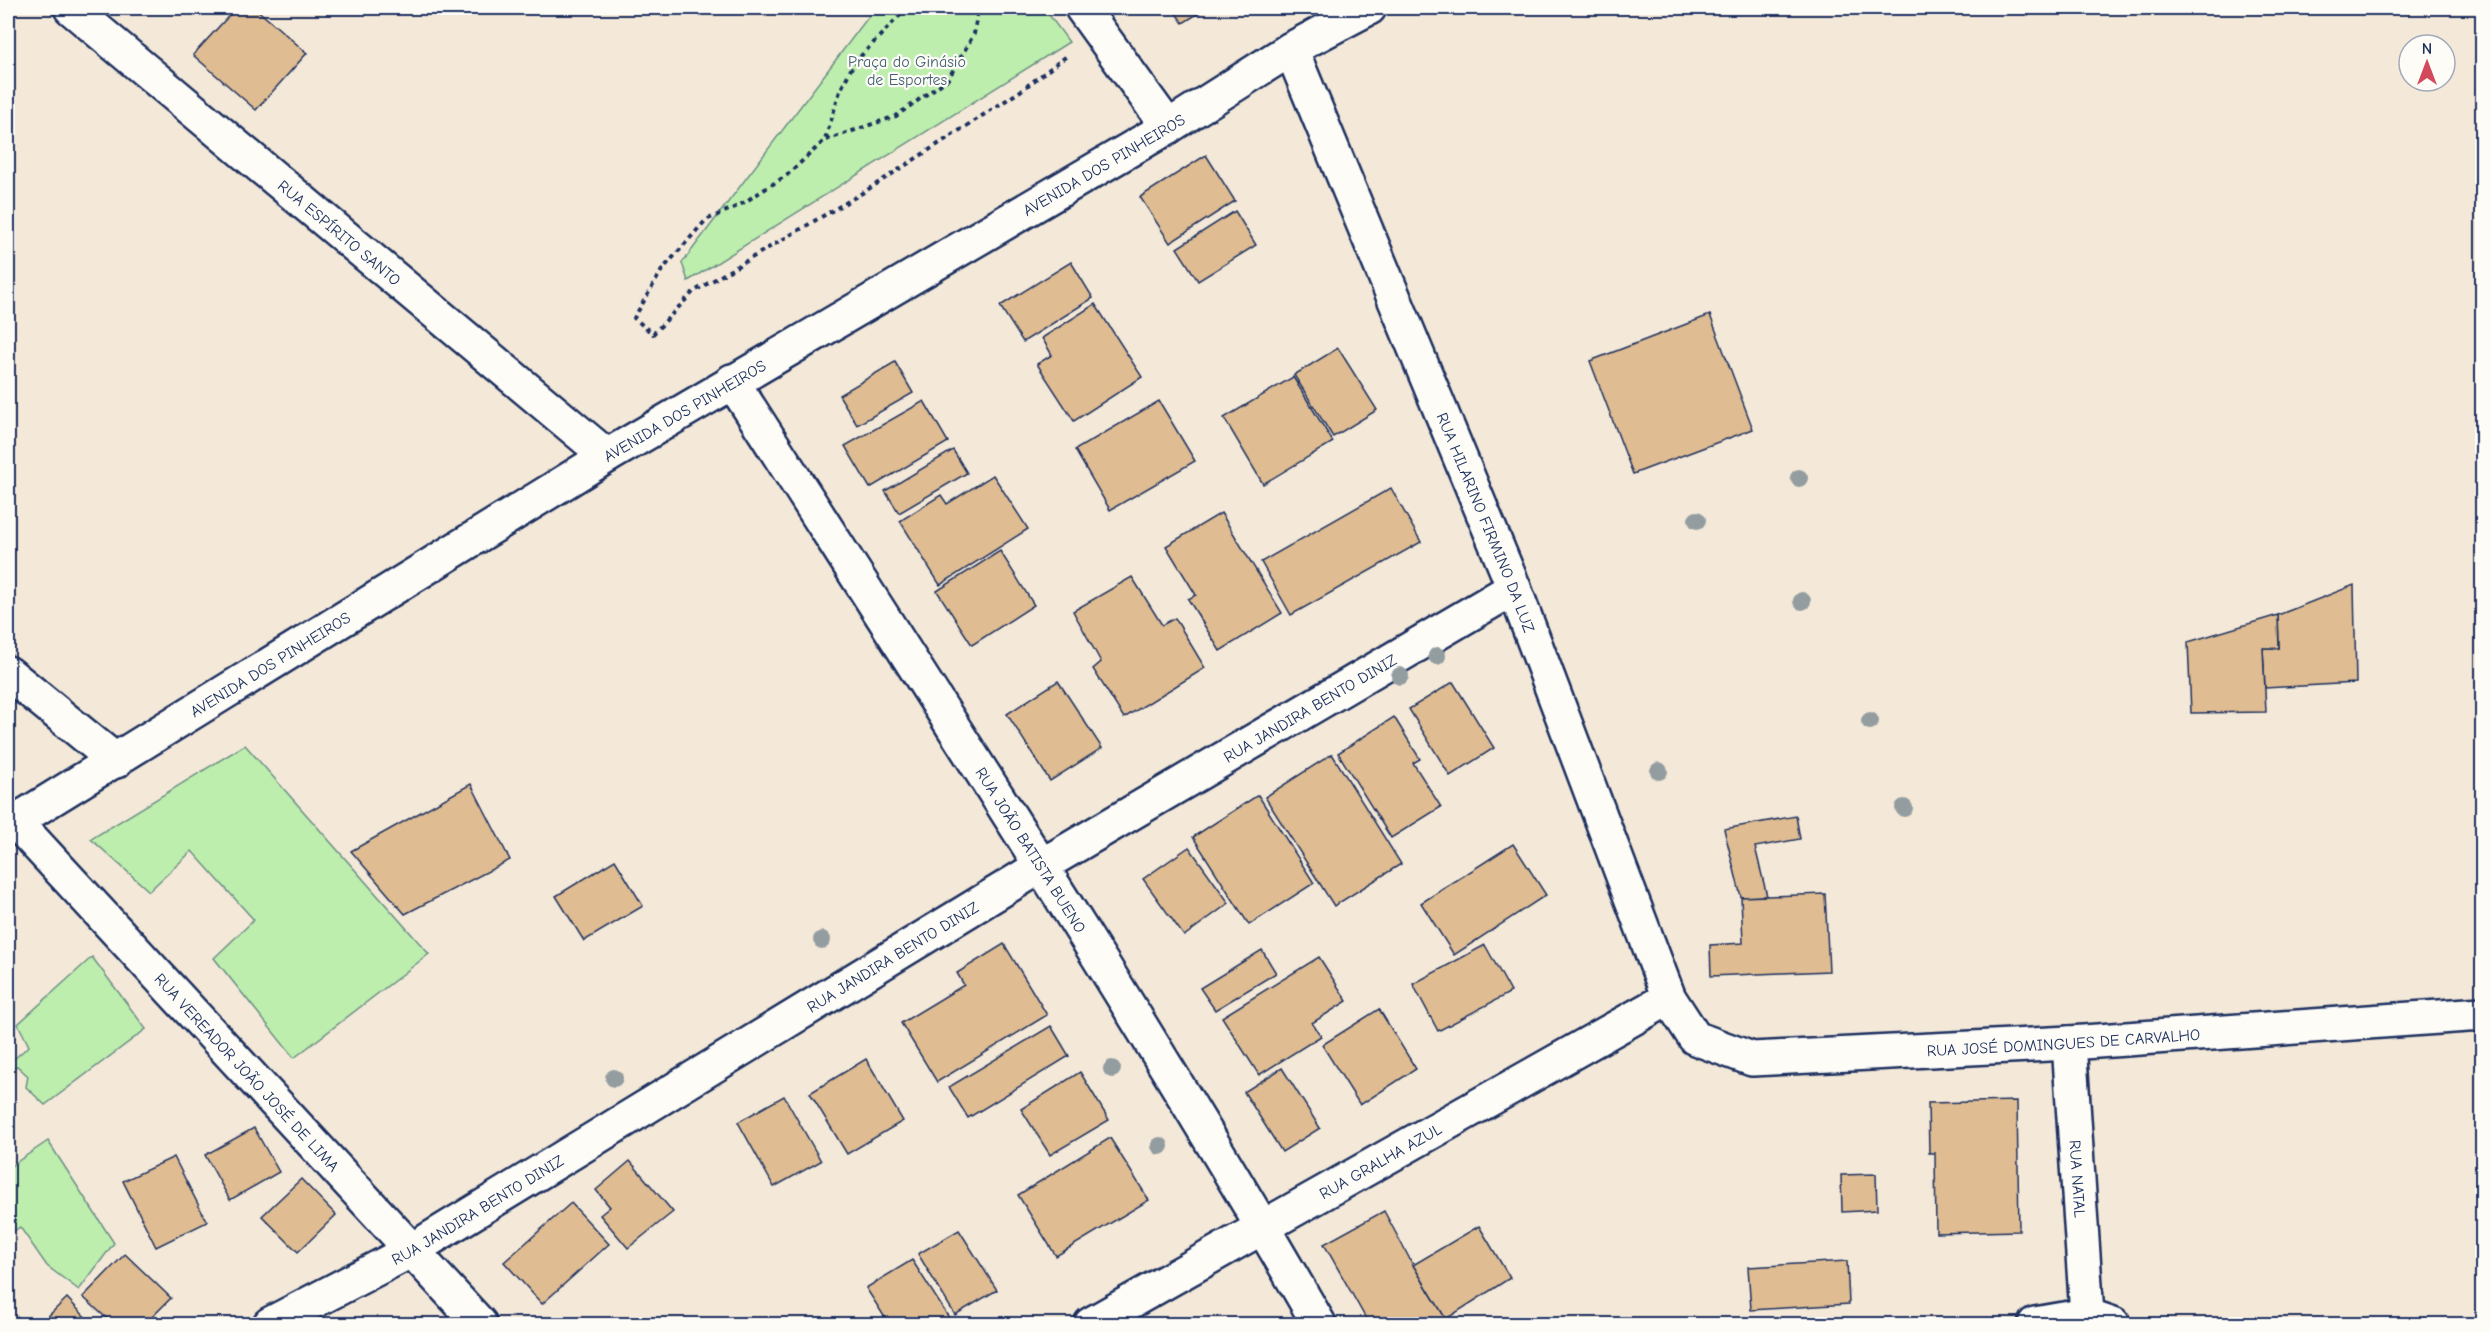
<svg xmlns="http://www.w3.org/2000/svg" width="2490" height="1332" viewBox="0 0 2490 1332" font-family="'Comic Neue',sans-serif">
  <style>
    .green { fill: #bdeead; stroke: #6c8e86; stroke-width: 1.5 }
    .building { fill: #dfbc91; stroke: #1b2f5e; stroke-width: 1.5 }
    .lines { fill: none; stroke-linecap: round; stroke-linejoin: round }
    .street-casing { stroke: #1b2f5e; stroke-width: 38 }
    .path { stroke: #1b2f5e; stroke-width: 4; stroke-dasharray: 4.5 4.5; stroke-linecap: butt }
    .street { stroke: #fdfcf7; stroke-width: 33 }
    .tree { fill: #939da0 }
    .labels { text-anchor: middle; stroke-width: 4.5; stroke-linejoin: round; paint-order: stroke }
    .park-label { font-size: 16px; fill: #445f72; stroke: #fdfcf7 }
    .street-label { font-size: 16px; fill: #1b2f5e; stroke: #fdfcf7 }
  </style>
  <rect width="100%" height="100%" fill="#f4e9d8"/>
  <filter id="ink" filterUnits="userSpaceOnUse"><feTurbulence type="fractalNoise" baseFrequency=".0167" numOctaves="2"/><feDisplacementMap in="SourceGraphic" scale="12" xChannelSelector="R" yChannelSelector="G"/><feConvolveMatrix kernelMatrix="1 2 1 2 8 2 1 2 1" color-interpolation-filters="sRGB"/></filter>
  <g filter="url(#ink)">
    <g class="green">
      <path d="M875,8H1044L1069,42L688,281L682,263Z"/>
      <path d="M245,745L429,954L294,1058L214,958L254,920L192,851L149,891L91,839Z"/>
      <path d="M92,957L146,1029L45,1105L26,1087L28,1076L17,1066L8,1071V1064L29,1046L18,1024Z"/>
      <path d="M48,1141L114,1243L79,1290L47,1266L20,1227L8,1235V1168Z"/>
    </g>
    <g class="building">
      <path d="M236,8H255L307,53L256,110L193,55Z"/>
      <path d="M1172,8H1207L1183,23Z"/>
      <path d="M1206,155L1235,201L1170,243L1140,197Z"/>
      <path d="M1235,211L1256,245L1198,281L1177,248Z"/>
      <path d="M1071,262L1093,298L1023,342L1000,306Z"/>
      <path d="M1095,304L1142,377L1074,421L1037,364L1052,355L1042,338Z"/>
      <path d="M1710,315L1753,429L1633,474L1590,361Z"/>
      <path d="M1338,348L1377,410L1333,437L1294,375Z"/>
      <path d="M895,362L913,393L857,425L839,395Z"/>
      <path d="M1293,377L1333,442L1263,484L1224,418Z"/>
      <path d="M924,401L948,442L870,488L845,446Z"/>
      <path d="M1159,401L1195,461L1110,510L1075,450Z"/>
      <path d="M953,450L967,473L899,513L885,491Z"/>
      <path d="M993,475L1028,529L940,585L900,521L941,495L947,504Z"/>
      <path d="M1391,488L1421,542L1291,615L1261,562Z"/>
      <path d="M1221,513L1282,613L1220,651L1188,599L1196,595L1166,546Z"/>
      <path d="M1000,551L1034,605L972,645L937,591Z"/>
      <path d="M1132,577L1162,625L1175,618L1205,668L1124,718L1093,669L1101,662L1073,611Z"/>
      <path d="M2354,585L2356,683L2265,688L2263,648H2279L2278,615Z"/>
      <path d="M2278,615L2279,648H2263L2266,712L2191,713L2188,642Z"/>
      <path d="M1058,681L1102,748L1050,781L1007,714Z"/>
      <path d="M1453,682L1494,748L1450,776L1409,709Z"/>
      <path d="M1394,717L1420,759L1413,763L1441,807L1391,838L1338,753Z"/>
      <path d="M1332,754L1401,864L1334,906L1265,797Z"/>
      <path d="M471,784L510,860L405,914L351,851Z"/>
      <path d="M1258,795L1314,883L1249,925L1193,837Z"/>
      <path d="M1796,816L1800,839L1755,847L1767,896L1741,897L1724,829Z"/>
      <path d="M1513,844L1546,895L1454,955L1421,903Z"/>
      <path d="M1189,847L1229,903L1184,936L1143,879Z"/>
      <path d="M615,860L643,906L584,941L556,896Z"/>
      <path d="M1825,894L1829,971L1711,976L1710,945L1743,943L1741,897Z"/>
      <path d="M1004,944L1047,1015L937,1082L901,1023L964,985L957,973Z"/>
      <path d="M1485,945L1511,992L1438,1031L1413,984Z"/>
      <path d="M1262,950L1276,973L1215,1010L1200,988Z"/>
      <path d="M1319,957L1347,1001L1312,1023L1321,1036L1259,1075L1222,1017Z"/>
      <path d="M1379,1009L1416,1069L1360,1105L1322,1045Z"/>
      <path d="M1051,1026L1069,1056L968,1118L949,1087Z"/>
      <path d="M866,1059L903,1121L847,1154L810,1093Z"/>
      <path d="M1282,1068L1320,1128L1282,1152L1244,1092Z"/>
      <path d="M1080,1072L1109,1120L1050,1155L1021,1109Z"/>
      <path d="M784,1096L821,1161L774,1187L738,1122Z"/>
      <path d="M2017,1101L2019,1231L1936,1233L1935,1153H1929L1928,1103Z"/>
      <path d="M254,1128L279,1172L230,1200L205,1155Z"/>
      <path d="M1110,1138L1149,1200L1056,1256L1018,1195Z"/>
      <path d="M174,1157L207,1222L156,1247L123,1181Z"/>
      <path d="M630,1161L673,1212L628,1248L600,1215L610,1207L596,1190Z"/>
      <path d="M1876,1174L1877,1210L1842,1212L1841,1175Z"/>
      <path d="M301,1179L336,1215L298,1252L262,1216Z"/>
      <path d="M571,1203L609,1244L542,1304L504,1262Z"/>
      <path d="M1384,1211L1413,1265L1449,1324H1369L1324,1244Z"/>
      <path d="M1479,1226L1510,1278L1446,1319L1413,1265Z"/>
      <path d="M959,1230L997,1290L955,1315L918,1254Z"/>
      <path d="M125,1254L171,1298L145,1324H113L83,1297Z"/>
      <path d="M912,1260L953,1324H889L866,1288Z"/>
      <path d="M1847,1261L1849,1304L1751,1310L1748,1267Z"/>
      <path d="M67,1298L92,1324H40Z"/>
    </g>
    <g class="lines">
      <defs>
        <g id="street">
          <path id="s1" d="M71,8L607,456"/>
          <path d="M1082,8L1168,127"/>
          <path id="s2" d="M1291,49L1514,588L1669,998L1695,1038L1752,1059L2069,1043L2482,1014"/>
          <path id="s3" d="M732,381C931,693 1134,1003 1319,1324"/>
          <path d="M8,673L116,761"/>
          <path id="s4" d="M15,821L480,1324"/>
          <path id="s5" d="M8,826L607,456L1168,127L1291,49L1369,8"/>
          <path id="s6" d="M2069,1043L2087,1315"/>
          <path d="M2087,1315L2113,1324"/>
          <path id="s7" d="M270,1324L412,1250L1041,866L1514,588"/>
          <path id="s8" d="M1091,1324L1669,998"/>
          <path d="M2035,1324L2087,1315"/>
        </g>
      </defs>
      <use href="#street" class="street-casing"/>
      <g class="path">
        <path d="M907,8L854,63L840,91L825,140L787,175L740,205L706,220L662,270L634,318L653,334L693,292L864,192L1019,92L1068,55"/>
        <path d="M826,140L896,116L948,79L974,34L978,8"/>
      </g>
      <use href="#street" class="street"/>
    </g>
    <g class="tree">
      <circle cx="1799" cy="478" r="9"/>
      <circle cx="1697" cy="520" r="9"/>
      <circle cx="1802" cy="601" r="9"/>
      <circle cx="1437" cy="656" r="9"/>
      <circle cx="1400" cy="676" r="9"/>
      <circle cx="1870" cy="721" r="9"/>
      <circle cx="1659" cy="771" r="9"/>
      <circle cx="1904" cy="808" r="9"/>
      <circle cx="822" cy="940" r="9"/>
      <circle cx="1112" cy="1069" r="9"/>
      <circle cx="614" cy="1078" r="9"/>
      <circle cx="1160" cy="1146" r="9"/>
    </g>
  </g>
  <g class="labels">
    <g class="park-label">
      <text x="907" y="67">Praça do Ginásio<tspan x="907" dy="18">de Esportes</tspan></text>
    </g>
    <g class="street-label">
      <text dy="6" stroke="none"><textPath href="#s5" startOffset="1280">AVENIDA DOS PINHEIROS</textPath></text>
      <text dy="6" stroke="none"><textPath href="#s1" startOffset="350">RUA ESPÍRITO SANTO</textPath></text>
      <text dy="6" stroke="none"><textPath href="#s5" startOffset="794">AVENIDA DOS PINHEIROS</textPath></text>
      <text dy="6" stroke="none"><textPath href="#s2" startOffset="512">RUA HILARINO FIRMINO DA LUZ</textPath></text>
      <text dy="6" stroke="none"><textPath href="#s5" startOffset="308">AVENIDA DOS PINHEIROS</textPath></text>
      <text dy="6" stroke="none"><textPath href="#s7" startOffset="1209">RUA JANDIRA BENTO DINIZ</textPath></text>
      <text dy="6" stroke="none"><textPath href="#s3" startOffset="556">RUA JOÃO BATISTA BUENO</textPath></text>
      <text dy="6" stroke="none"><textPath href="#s7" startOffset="723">RUA JANDIRA BENTO DINIZ</textPath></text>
      <text dy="6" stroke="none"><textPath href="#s2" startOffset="1442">RUA JOSÉ DOMINGUES DE CARVALHO</textPath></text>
      <text dy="6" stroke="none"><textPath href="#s4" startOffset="342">RUA VEREADOR JOÃO JOSÉ DE LIMA</textPath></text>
      <text dy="6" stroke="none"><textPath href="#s8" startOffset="332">RUA GRALHA AZUL</textPath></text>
      <text dy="6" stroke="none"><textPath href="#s6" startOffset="136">RUA NATAL</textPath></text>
      <text dy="6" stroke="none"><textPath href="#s7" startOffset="237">RUA JANDIRA BENTO DINIZ</textPath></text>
    </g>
  </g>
  <rect width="2490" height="1332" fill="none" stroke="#fdfcf7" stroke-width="30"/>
  <rect x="15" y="15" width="2460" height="1302" fill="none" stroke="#1b2f5e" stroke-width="2" filter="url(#ink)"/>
  <g transform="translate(2427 63)"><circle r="28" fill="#fdfcf7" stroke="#a3aaba" stroke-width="1.5"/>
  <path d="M0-4.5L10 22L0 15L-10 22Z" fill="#d1495b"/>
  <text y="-9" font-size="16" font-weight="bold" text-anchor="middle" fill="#1b2f5e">N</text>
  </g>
</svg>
